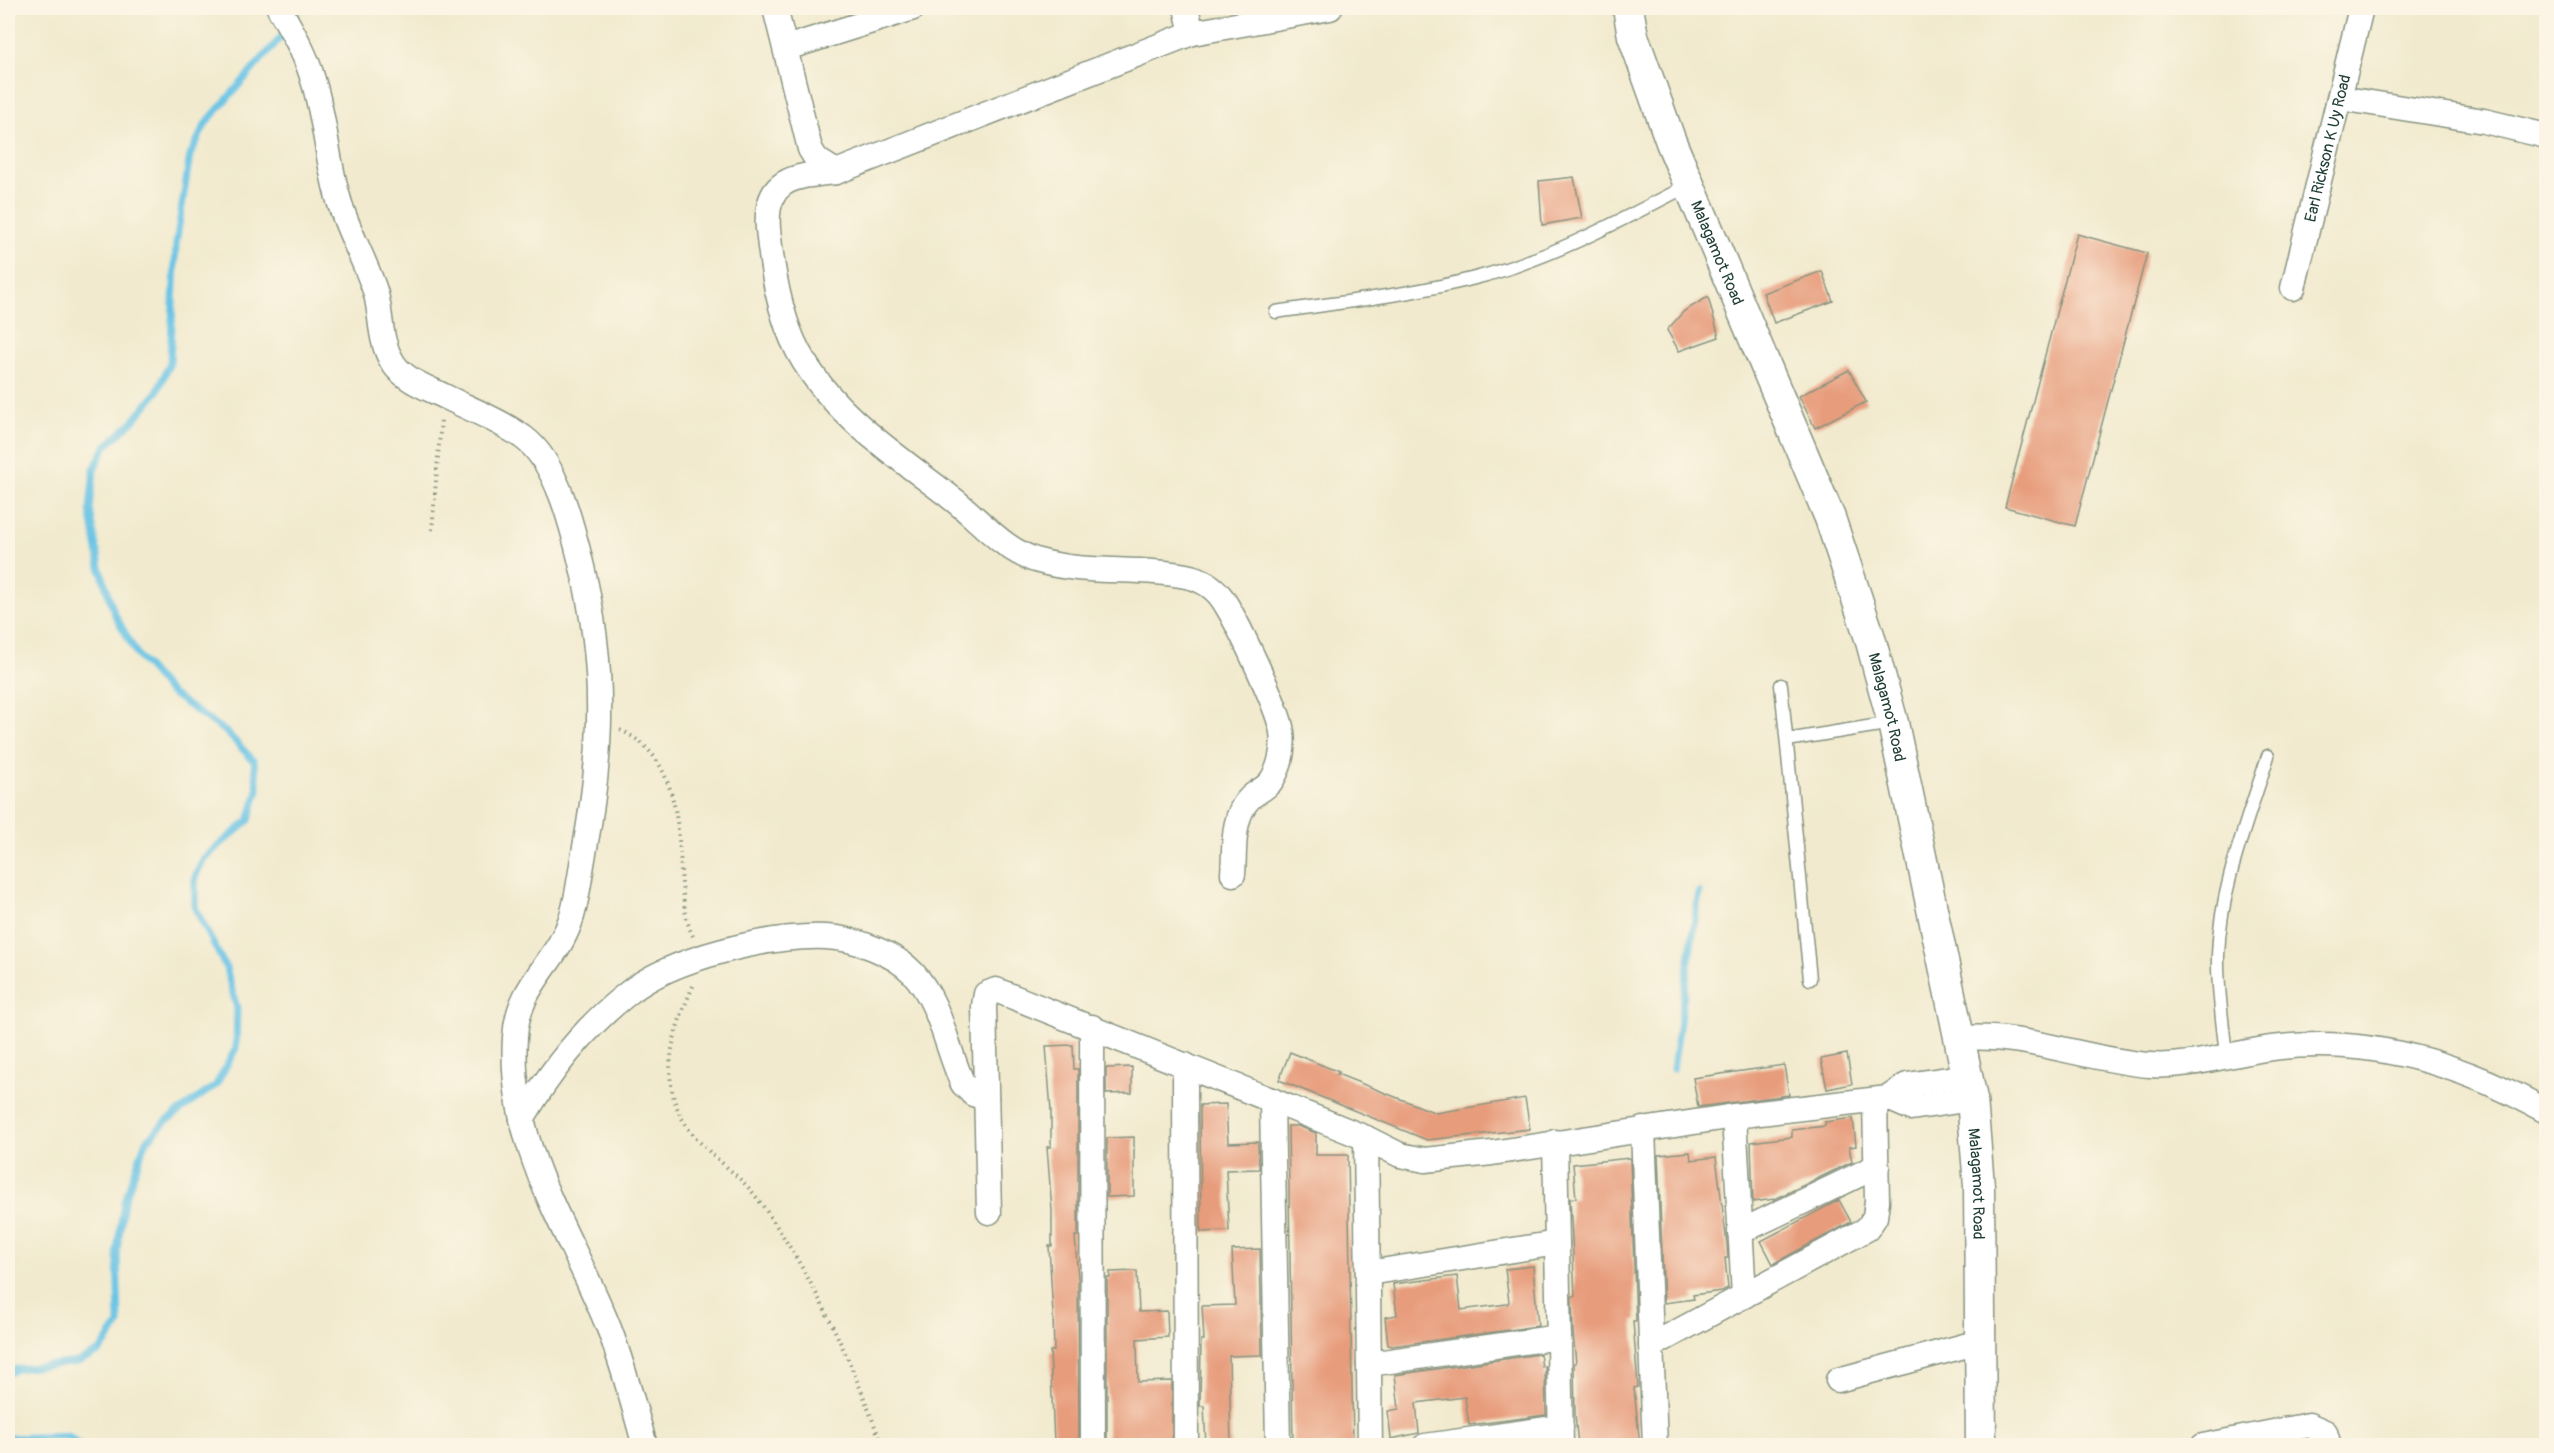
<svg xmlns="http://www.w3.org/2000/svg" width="2554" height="1453" viewBox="0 0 2554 1453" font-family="Pangolin,sans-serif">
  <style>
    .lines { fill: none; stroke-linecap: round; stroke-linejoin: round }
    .stream { stroke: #67c3e5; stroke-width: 7 }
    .building { fill: #e79c7c }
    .service-casing { stroke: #889481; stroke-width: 15 }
    .minor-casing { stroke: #889481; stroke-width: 27 }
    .tertiary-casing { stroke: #889481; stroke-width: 33 }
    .path { stroke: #889481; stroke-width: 4; stroke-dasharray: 1.5 4.5; stroke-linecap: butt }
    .service { stroke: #fff; stroke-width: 12 }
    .minor { stroke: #fff; stroke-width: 24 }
    .tertiary { stroke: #fff; stroke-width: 30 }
    .labels { text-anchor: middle; stroke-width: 5; stroke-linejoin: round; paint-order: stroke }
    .street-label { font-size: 16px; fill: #1f3d34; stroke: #fcf5e5 }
  </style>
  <rect width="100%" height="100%" fill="#fcf5e5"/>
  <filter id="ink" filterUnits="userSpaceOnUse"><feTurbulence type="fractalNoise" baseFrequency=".0167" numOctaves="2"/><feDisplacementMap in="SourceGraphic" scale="12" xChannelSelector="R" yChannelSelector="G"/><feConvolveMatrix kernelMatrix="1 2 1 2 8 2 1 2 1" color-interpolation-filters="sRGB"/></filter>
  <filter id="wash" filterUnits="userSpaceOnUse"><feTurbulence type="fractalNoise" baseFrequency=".008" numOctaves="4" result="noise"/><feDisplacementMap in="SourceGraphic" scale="24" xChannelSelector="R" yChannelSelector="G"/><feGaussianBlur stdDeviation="1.35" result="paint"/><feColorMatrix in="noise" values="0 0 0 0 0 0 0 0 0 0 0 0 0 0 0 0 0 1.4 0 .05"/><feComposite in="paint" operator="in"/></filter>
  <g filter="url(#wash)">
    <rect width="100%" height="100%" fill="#f1eace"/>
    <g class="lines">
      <g class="stream">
        <path d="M295,18L298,8"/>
        <path d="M1673,1069L1699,892"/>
        <path d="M8,1374L16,1369L78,1362L100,1351L119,1324L117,1250L124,1202L145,1143L165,1122L216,1085L236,1048L237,1008L226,968L195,908V877L204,858L249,820L258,790L254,761L226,732L169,692L138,656L114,613L100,567L90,509L94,469L105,447L134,420L157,392L170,363L176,244L190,155L206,123L282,36"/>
        <path d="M8,1438L68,1436L80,1446"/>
      </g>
    </g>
    <g id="blocks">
      <g class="building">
        <path d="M1574,177L1582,218L1542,225L1539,181Z"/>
        <path d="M2077,234L2147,253L2075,526L2005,507Z"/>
        <path d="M1822,271L1833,301L1774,323L1763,293Z"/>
        <path d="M1708,297L1719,337L1679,351L1667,330L1684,311Z"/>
        <path d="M1849,370L1866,402L1815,428L1799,396Z"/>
        <path d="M1073,1045L1074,1069H1078V1236H1075L1078,1279L1079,1443H1054L1050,1351H1054L1053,1315L1049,1246H1052V1211L1047,1147H1051V1111L1046,1046Z"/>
        <path d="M1290,1052L1339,1072L1337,1074L1436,1113L1525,1098L1530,1129L1427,1140L1279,1080Z"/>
        <path d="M1847,1054L1852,1084L1827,1089L1821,1059Z"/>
        <path d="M1784,1065L1789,1095L1698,1107L1693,1078Z"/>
        <path d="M1132,1067V1093L1106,1094V1068Z"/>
        <path d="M1226,1104L1228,1143L1258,1142L1259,1169L1226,1170L1229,1231L1201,1232L1200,1105Z"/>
        <path d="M1853,1118L1856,1146L1849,1147L1852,1162L1775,1199L1753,1202L1751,1142L1792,1137V1130L1825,1126V1122Z"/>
        <path d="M1288,1126H1298L1316,1133V1155H1348L1353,1446H1293Z"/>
        <path d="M1134,1137V1196L1107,1197V1138Z"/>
        <path d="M1690,1152L1691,1160L1716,1157L1727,1244L1728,1258H1725L1728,1288L1722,1291L1693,1295L1694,1299L1664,1303L1658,1155Z"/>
        <path d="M1630,1158L1636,1321H1633L1638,1387L1634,1388L1640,1446H1578L1575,1414L1574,1363H1576L1573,1333L1572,1296H1575L1570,1199L1576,1198L1573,1164Z"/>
        <path d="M1839,1200L1851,1222L1773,1264L1761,1241Z"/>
        <path d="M1260,1249L1262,1355L1229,1356L1231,1446H1206L1204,1406H1200L1201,1340H1204L1202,1306L1235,1305L1232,1250Z"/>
        <path d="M1533,1266L1538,1326L1392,1346L1388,1345L1385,1317L1397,1315L1393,1284L1457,1276L1461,1310L1507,1304L1509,1302L1505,1269Z"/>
        <path d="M1137,1271L1139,1312L1167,1311L1168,1337L1137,1339L1138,1382L1172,1381V1441L1111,1446V1441L1107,1442V1278H1110V1272Z"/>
        <path d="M1540,1354L1542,1367L1545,1366L1546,1415L1469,1425L1465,1397L1416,1403L1419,1433L1391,1439L1388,1411L1399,1409L1395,1375Z"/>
      </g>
    </g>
  </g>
  <g filter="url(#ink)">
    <use href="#blocks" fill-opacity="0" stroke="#889481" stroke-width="1.5"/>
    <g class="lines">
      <defs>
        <g id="service">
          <path d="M1276,312C1341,302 1410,295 1475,278C1550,259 1620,221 1689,185"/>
          <path d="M1781,685L1810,979"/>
          <path d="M1787,740L1892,723"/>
          <path d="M2226,1056C2223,1023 2217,988 2218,955C2220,887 2248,820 2268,756"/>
        </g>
        <g id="minor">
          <path d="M279,8C292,31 306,54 313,80C325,118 327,159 338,197C347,231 366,261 376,294C382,318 379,341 393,363C404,380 428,388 446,397C472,410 501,421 524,438C557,462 573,529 582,567C606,668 603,752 584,853C580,874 578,896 572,916C558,964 518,982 515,1037C508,1149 571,1231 610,1331C624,1368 634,1407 645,1446"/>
          <path d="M775,8L810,149L817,160L836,172L1192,33L1330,8"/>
          <path d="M1186,8L1192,33"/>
          <path d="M786,48L913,8"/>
          <path d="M2340,98L2484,121L2546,136"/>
          <path d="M836,172C796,176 764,177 768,229C772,269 779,315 798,351C832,415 899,457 954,500C981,521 1005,552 1039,561C1087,575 1137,566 1186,576C1199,578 1213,586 1221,597C1235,616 1279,709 1282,732C1284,746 1281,765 1273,778C1268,788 1257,791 1250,798C1231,816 1235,850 1233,874"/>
          <path id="s1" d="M2293,288L2361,8"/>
          <path d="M1092,1027L1093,1446"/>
          <path d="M1961,1038C2027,1033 2085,1060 2150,1065C2190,1068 2232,1053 2272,1048C2370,1035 2462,1064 2546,1111"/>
          <path d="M1185,1065L1186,1446"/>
          <path d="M1888,1098L1911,1108L1972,1099"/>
          <path d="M1272,1100L1278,1446"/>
          <path d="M1734,1116L1744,1296"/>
          <path d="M522,1119C549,1073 585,1027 627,994C671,958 769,935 826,937C854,938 894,953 913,973C941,1003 946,1048 963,1084L973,1094L986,1098"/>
          <path d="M1643,1129L1655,1446"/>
          <path d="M1366,1138L1370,1446"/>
          <path d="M1555,1142L1561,1446"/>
          <path d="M989,1212L984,1006L986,994L996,990L1366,1138L1400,1155L1425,1160L1492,1153L1734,1116L1888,1098L1907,1085L1968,1076"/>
          <path d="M1740,1232L1877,1166"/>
          <path d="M1368,1273L1557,1243"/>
          <path d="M1651,1346L1867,1229L1875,1217L1877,1201L1875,1100"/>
          <path d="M1369,1364L1559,1337"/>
          <path d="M1838,1380L1979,1342"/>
          <path d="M1425,1446L1561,1427"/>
          <path d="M2203,1446L2309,1425L2325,1432L2329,1446"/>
        </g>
        <g id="tertiary">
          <path id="s2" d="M1628,8L1633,36L1671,142L1830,518L1870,638L1893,723L1972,1099L1979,1186L1981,1446"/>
        </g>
      </defs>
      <use href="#service" class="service-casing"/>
      <use href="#minor" class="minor-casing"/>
      <use href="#tertiary" class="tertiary-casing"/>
      <g class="path">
        <path d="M432,530L441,420"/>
        <path d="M620,730C680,756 678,829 682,884C684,902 685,922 694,938"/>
        <path d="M693,986C678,1021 664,1056 673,1095C685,1146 732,1162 760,1202C813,1276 852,1361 882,1446"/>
      </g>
      <use href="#service" class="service"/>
      <use href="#minor" class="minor"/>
      <use href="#tertiary" class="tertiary"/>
    </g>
  </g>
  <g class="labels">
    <g class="street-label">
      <text dy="6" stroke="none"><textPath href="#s1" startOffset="144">Earl Rickson K Uy Road</textPath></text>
      <text dy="6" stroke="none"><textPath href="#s2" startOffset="261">Malagamot Road</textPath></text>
      <text dy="6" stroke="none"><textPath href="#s2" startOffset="747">Malagamot Road</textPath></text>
      <text dy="6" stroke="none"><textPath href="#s2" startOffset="1233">Malagamot Road</textPath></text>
    </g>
  </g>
  <rect width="2554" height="1453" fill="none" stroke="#fcf5e5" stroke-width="30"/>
</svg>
